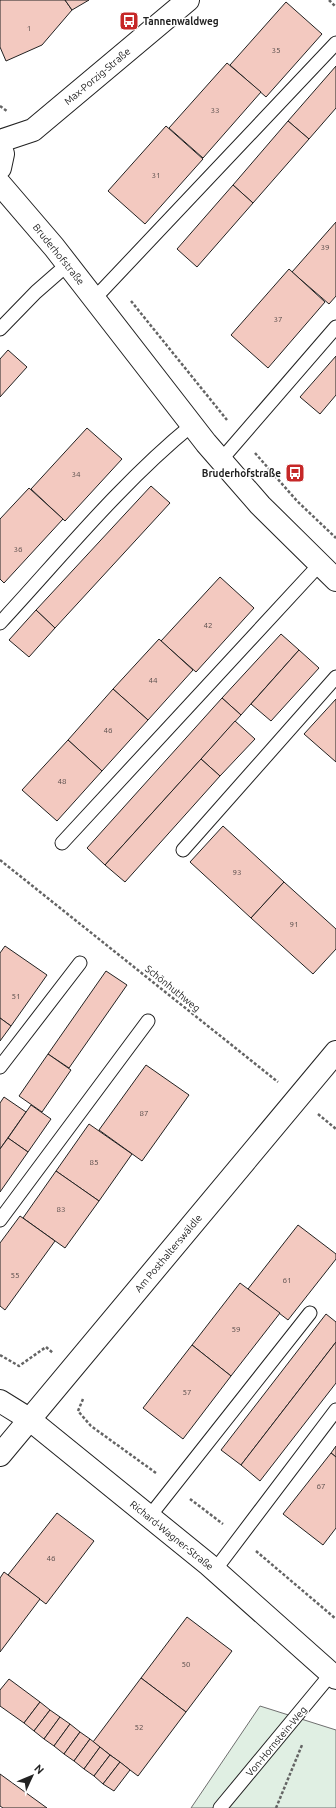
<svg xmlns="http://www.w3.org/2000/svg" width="336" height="1808" viewBox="0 0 336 1808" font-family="Ubuntu,sans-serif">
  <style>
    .green { fill: #e0efe3; stroke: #6f6f6f }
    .building { fill: #f3c9c0; stroke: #222 }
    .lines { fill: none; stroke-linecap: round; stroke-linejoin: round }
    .service-casing { stroke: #222; stroke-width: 15 }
    .minor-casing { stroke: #222; stroke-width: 24 }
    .path { stroke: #646464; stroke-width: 2.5; stroke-dasharray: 3 2; stroke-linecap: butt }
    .service { stroke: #fff; stroke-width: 13 }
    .minor { stroke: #fff; stroke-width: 22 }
    .labels { text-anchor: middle; stroke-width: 3; stroke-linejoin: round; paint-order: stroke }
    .number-label { font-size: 8px; fill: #564c4a }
    .poi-label { font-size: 10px; font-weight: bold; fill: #222; stroke: #fff; text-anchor: start }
    .street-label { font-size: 10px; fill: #222; stroke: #fff }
  </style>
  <rect width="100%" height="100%" fill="#fff"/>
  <path class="green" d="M260,1706L336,1730V1808H191Z"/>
  <g class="building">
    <path d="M0,0H65L72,10L42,45L6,61L0,47Z"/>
    <path d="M65,0H89L72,10Z"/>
    <path d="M286,2L322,34L266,97L230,65Z"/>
    <path d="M227,63L261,92L203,158L169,128Z"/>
    <path d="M336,66V108L309,139L288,121Z"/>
    <path d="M288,121L309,139L253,203L233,185Z"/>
    <path d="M166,126L203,159L145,224L108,191Z"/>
    <path d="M233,185L253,203L197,267L177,249Z"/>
    <path d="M336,222V296L329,304L292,272Z"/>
    <path d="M289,269L325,302L268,368L231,335Z"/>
    <path d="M8,350L27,367L0,397V359Z"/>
    <path d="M336,356V395L320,414L300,397Z"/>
    <path d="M87,428L122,459L65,521L31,489Z"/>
    <path d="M151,486L170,503L55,628L36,610Z"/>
    <path d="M29,488L63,519L4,583L0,579V519Z"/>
    <path d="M220,577L254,608L196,672L161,641Z"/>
    <path d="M36,610L55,628L29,657L9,640Z"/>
    <path d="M281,634L299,650L241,715L222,698Z"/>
    <path d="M159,639L193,670L148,720L113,689Z"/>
    <path d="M299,650L319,668L271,721L251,704Z"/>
    <path d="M113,689L148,720L102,771L68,740Z"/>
    <path d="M222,698L241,715L105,865L87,848Z"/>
    <path d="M336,699V762L304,734Z"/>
    <path d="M235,721L255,739L220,776L201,759Z"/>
    <path d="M68,740L102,771L57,821L22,790Z"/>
    <path d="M201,759L220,776L125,882L105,865Z"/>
    <path d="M223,826L284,882L251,918L190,862Z"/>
    <path d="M284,882L336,929V949L313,974L251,918Z"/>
    <path d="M5,946L47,975L11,1026L0,1018V953Z"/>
    <path d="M106,971L127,985L69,1068L48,1054Z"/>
    <path d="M0,1018L11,1026L0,1041Z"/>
    <path d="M48,1054L71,1070L42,1112L19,1096Z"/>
    <path d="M146,1065L189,1095L142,1161L99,1130Z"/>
    <path d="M4,1097L26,1112L0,1149V1103Z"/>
    <path d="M31,1105L51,1119L28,1152L8,1138Z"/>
    <path d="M89,1124L132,1154L99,1201L56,1171Z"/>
    <path d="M8,1138L28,1152L0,1192V1149Z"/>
    <path d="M56,1171L99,1201L65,1248L23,1218Z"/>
    <path d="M20,1216L55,1241L5,1310L0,1306V1243Z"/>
    <path d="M298,1225L336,1254V1259L288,1320L248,1289Z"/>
    <path d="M240,1283L280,1313L231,1376L192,1345Z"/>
    <path d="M326,1314L336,1322V1342L241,1465L221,1450Z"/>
    <path d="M336,1342V1383L260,1481L241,1465Z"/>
    <path d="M192,1345L231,1376L183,1439L143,1408Z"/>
    <path d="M336,1446V1457L331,1453Z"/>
    <path d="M331,1453L336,1457V1528L323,1545L283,1514Z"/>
    <path d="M57,1513L94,1541L46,1604L8,1575Z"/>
    <path d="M4,1572L40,1599L0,1652V1578Z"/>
    <path d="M187,1617L232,1651L186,1712L141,1678Z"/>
    <path d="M141,1678L186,1712L138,1776L93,1742Z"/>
    <path d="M9,1679L40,1702L24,1723L0,1706V1690Z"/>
    <path d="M40,1702L50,1710L34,1731L24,1723Z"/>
    <path d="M50,1710L60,1717L44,1739L34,1731Z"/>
    <path d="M60,1717L70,1724L54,1746L44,1739Z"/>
    <path d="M70,1724L80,1732L64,1754L54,1746Z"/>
    <path d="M80,1732L90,1739L74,1761L64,1754Z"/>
    <path d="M90,1739L100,1747L84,1769L74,1761Z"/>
    <path d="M100,1747L110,1755L94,1776L84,1769Z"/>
    <path d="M110,1755L120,1762L103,1784L94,1776Z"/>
    <path d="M120,1762L130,1770L114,1791L103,1784Z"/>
    <path d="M0,1774L47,1808H3L0,1806Z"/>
  </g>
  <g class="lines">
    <defs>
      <g id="service">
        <path d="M95,298L336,43"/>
        <path d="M0,329L36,292L68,264"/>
        <path d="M221,460L336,327"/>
        <path d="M0,623C62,556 121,483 192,425"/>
        <path d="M62,843L320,564"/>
        <path d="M183,850L336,677"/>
        <path d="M0,1067L80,963"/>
        <path d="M0,1220L148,1021"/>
        <path d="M149,1517L310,1313"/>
        <path d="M215,1570L336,1410"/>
        <path d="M220,1808L331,1674"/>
      </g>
      <g id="minor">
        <path d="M0,141L33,130L188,0"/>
        <path d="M0,144L3,154L0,168"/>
        <path d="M0,184L54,247L206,443L260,505L336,580"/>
        <path d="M0,1401L29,1419L209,1565L336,1678"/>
        <path d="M0,1455L336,1052"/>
      </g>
    </defs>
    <use href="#service" class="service-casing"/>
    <use href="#minor" class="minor-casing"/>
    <g class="path">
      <path d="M329,0L336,7"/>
      <path d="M0,106L7,111"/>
      <path d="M131,301L227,420"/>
      <path d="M255,453L297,501L336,538"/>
      <path d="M0,860L278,1082"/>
      <path d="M318,1114L336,1129"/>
      <path d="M0,1355L19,1366L46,1347L53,1353"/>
      <path d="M83,1399L78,1411L91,1426L156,1473"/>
      <path d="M190,1499L223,1524"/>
      <path d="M256,1551L336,1619"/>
      <path d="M276,1808L302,1745"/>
    </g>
    <use href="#service" class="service"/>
    <use href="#minor" class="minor"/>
  </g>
  <defs>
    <symbol id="bus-square" viewBox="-11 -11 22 22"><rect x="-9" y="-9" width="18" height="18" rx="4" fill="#c62828" stroke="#fff"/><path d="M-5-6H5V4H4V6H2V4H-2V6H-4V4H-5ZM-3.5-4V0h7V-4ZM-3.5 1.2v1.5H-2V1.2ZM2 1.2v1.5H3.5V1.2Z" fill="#fff"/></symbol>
  </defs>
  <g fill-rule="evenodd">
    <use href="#bus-square" x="118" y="10" width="22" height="22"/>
    <use href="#bus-square" x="284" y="462" width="22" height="22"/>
  </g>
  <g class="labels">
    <g class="number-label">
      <text x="29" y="31">1</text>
      <text x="276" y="53">35</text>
      <text x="215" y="113">33</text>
      <text x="156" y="178">31</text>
      <text x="325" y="250">39</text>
      <text x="278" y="322">37</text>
      <text x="76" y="477">34</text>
      <text x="18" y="552">36</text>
      <text x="208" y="628">42</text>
      <text x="153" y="683">44</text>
      <text x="108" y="733">46</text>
      <text x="62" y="784">48</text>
      <text x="237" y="875">93</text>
      <text x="294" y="927">91</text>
      <text x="16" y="999">51</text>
      <text x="144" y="1116">87</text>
      <text x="94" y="1165">85</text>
      <text x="61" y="1212">83</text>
      <text x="15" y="1278">55</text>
      <text x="287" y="1283">61</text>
      <text x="236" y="1332">59</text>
      <text x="187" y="1395">57</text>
      <text x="321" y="1489">67</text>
      <text x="51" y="1561">46</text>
      <text x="186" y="1667">50</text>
      <text x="139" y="1730">52</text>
    </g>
    <g class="poi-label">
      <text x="143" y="25">Tannenwaldweg</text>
      <text x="281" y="477" text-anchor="end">Bruderhofstraße</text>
    </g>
    <g class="street-label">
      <text transform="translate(97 76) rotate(-40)" y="4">Max-Porzig-Straße</text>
      <text transform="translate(59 254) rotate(51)" y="4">Bruderhofstraße</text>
      <text transform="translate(173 988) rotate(39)" y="4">Schönhuthweg</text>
      <text transform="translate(168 1253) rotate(-50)" y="4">Am Posthalterswäldle</text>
      <text transform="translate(172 1535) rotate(39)" y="4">Richard-Wagner-Straße</text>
      <text transform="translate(276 1741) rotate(-50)" y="4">Von-Hornstein-Weg</text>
    </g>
  </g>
  <g transform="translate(32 1776) rotate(46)" stroke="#ffffff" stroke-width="3" paint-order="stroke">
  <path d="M0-3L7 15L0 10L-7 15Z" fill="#222222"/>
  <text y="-6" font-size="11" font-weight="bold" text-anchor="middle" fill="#222222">N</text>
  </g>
</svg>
